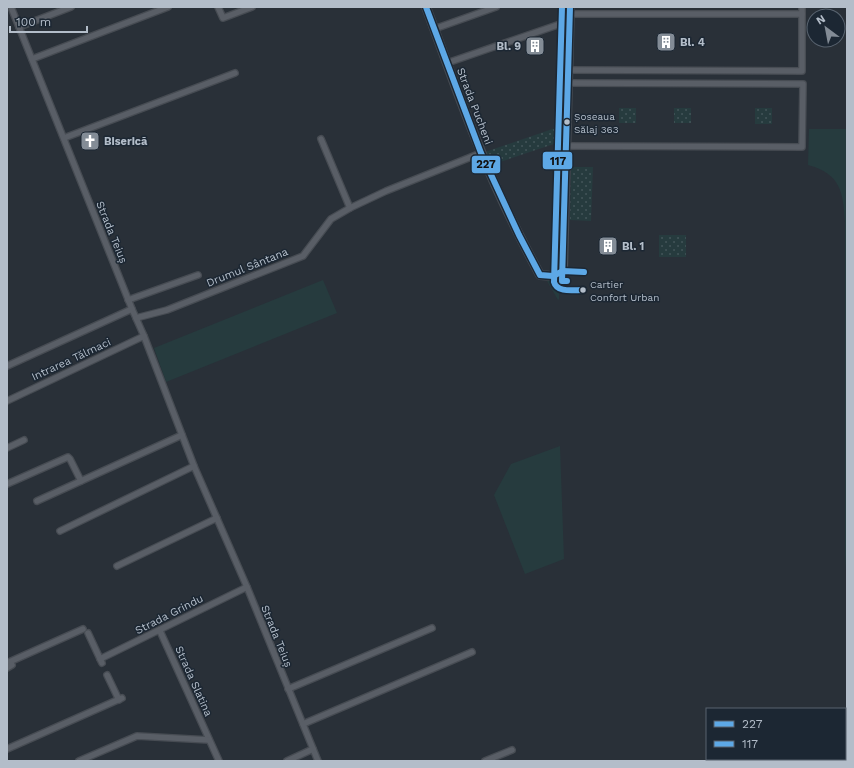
<svg xmlns="http://www.w3.org/2000/svg" width="854" height="768" viewBox="0 0 854 768" font-family="'Work Sans',sans-serif">
  <style>
    .grass { fill: #263b3e }
    .park { fill: url(#park-dots) }
    .lines { fill: none; stroke-linecap: round; stroke-linejoin: round }
    .street-casing { stroke: #474c53; stroke-width: 8 }
    .secondary-casing { stroke: #474c53; stroke-width: 10 }
    .street { stroke: #595e66; stroke-width: 5.5 }
    .secondary { stroke: #585d64; stroke-width: 8 }
    .bus-1-casing { stroke: #1c2733; stroke-width: 9 }
    .bus-2-casing { stroke: #1c2733; stroke-width: 9 }
    .bus-1 { stroke: #5da8e6; stroke-width: 6 }
    .bus-2 { stroke: #5da8e6; stroke-width: 6 }
    .bus-dot { fill: #b3bdc9; stroke: #1c2733; stroke-width: 1.5 }
    .labels { text-anchor: middle; stroke-width: 3; stroke-linejoin: round; paint-order: stroke }
    .bus-label { font-size: 10px; fill: #b3bdc9; stroke: #1c2733; text-anchor: start }
    .poi-label { font-size: 11px; font-weight: bold; fill: #b3bdc9; stroke: #1c2733; text-anchor: start }
    .street-label { font-size: 11px; fill: #b3bdc9; stroke: #1c2733 }
    .line-badge { stroke: #1c2733; stroke-width: 1.5 }
    .pale-badge-label { font-size: 11px; text-anchor: middle; font-weight: bold; fill: #111 }
  </style>
  <defs>
    <pattern id="park-dots" width="8" height="8" patternUnits="userSpaceOnUse"><rect width="8" height="8" fill="#263b3e"/><path d="M2 2h.1M6 6h.1" fill="none" stroke="#435559" stroke-width="1.8" stroke-linecap="round"/></pattern>
  </defs>
  <rect width="100%" height="100%" fill="#293038"/>
  <g class="grass">
    <path d="M809,129H847V586L845,556V222C843,192 841,174 808,165Z"/>
    <path d="M560,278L559,299L558,300L547,281Z"/>
    <path d="M323,280L337,313L166,382L154,348Z"/>
    <path d="M560,446L564,559L525,574L494,495L511,464Z"/>
  </g>
  <g class="park">
    <rect x="619" y="108" width="17" height="15"/>
    <rect x="674" y="108" width="17" height="15"/>
    <rect x="755" y="108" width="17" height="16"/>
    <path d="M564,125L563,141L491,165L485,152Z"/>
    <path d="M571,167H593L591,221L570,220Z"/>
    <rect x="659" y="235" width="27" height="22"/>
  </g>
  <g class="lines">
    <defs>
      <g id="street">
        <path d="M11,7L132,309L144,336L194,466L247,587L318,761"/>
        <path d="M218,7L223,18L252,7"/>
        <path d="M570,14H802"/>
        <path d="M19,27L71,7"/>
        <path d="M434,29L496,7"/>
        <path d="M32,59L168,7"/>
        <path d="M447,63L569,21"/>
        <path d="M568,70L802,71V7"/>
        <path d="M64,138L235,73"/>
        <path d="M321,139L350,208"/>
        <path d="M566,146L802,147L803,84L568,83"/>
        <path d="M128,300L198,275"/>
        <path d="M136,318L167,310L303,256L331,219L350,208L386,191L481,153"/>
        <path d="M7,366L132,309"/>
        <path d="M7,401L144,336"/>
        <path d="M7,448L24,440"/>
        <path d="M7,484L68,457L70,459L81,481"/>
        <path d="M37,501L182,435"/>
        <path d="M60,531L194,466"/>
        <path d="M117,566L217,518"/>
        <path d="M160,631L219,761"/>
        <path d="M88,633L102,663"/>
        <path d="M100,659L247,587"/>
        <path d="M7,663L83,629"/>
        <path d="M7,668L12,665"/>
        <path d="M107,675L119,700"/>
        <path d="M288,689L432,628"/>
        <path d="M303,724L472,652"/>
        <path d="M7,749L122,698"/>
        <path d="M79,761L137,736L209,740"/>
        <path d="M287,761L313,749"/>
        <path d="M485,761L512,750"/>
      </g>
      <path id="secondary" d="M426,7C444,54 460,102 480,149C497,192 518,234 540,275L553,276L563,271L570,7"/>
    </defs>
    <use href="#street" class="street-casing"/>
    <use href="#secondary" class="secondary-casing"/>
    <use href="#street" class="street"/>
    <use href="#secondary" class="secondary"/>
    <defs>
      <g id="bus-1">
        <path d="M426,7L481,153L519,235L540,275L553,276L563,271L584,272"/>
        <path d="M567,281H562L570,7"/>
      </g>
      <path id="bus-2" d="M562,7L554,282C557,293 573,290 583,290"/>
    </defs>
    <use href="#bus-1" class="bus-1-casing"/>
    <use href="#bus-2" class="bus-2-casing"/>
    <use href="#bus-1" class="bus-1"/>
    <use href="#bus-2" class="bus-2"/>
  </g>
  <defs>
    <symbol id="building-square" viewBox="-11 -11 22 22"><rect x="-9" y="-9" width="18" height="18" rx="4" fill="#838c96" stroke="#1c2733"/><path d="M-4-6H4V6H1V3H-1V6H-4ZM-2.5-4.3h1.7v1.8h-1.7ZM.8-4.3h1.7v1.8H.8ZM-2.5-1h1.7V.8h-1.7ZM.8-1h1.7V.8H.8Z" fill="#fff"/></symbol>
    <symbol id="church-square" viewBox="-11 -11 22 22"><rect x="-9" y="-9" width="18" height="18" rx="4" fill="#838c96" stroke="#1c2733"/><path d="M-1.2-6h2.4v3.5h3.3v2.4h-3.3V6h-2.4V-.1h-3.3v-2.4h3.3Z" fill="#fff"/></symbol>
  </defs>
  <g fill-rule="evenodd">
    <use href="#building-square" x="655" y="31" width="22" height="22"/>
    <use href="#building-square" x="524" y="35" width="22" height="22"/>
    <use href="#church-square" x="79" y="130" width="22" height="22"/>
    <use href="#building-square" x="597" y="235" width="22" height="22"/>
  </g>
  <g class="bus-dot">
    <circle cx="567" cy="122" r="3.5"/>
    <circle cx="583" cy="290" r="3.5"/>
  </g>
  <g class="labels">
    <g class="bus-label">
      <text x="574" y="120">Șoseaua<tspan x="574" dy="13">Sălaj 363</tspan></text>
      <text x="590" y="288">Cartier<tspan x="590" dy="13">Confort Urban</tspan></text>
    </g>
    <g class="poi-label">
      <text x="680" y="46">Bl. 4</text>
      <text x="521" y="50" text-anchor="end">Bl. 9</text>
      <text x="104" y="145">Biserică</text>
      <text x="622" y="250">Bl. 1</text>
    </g>
    <g class="street-label">
      <text transform="translate(475 106) rotate(69)" y="4">Strada Pucheni</text>
      <text transform="translate(112 232) rotate(68)" y="4">Strada Teiuș</text>
      <text transform="translate(247 267) rotate(-22)" y="4">Drumul Sântana</text>
      <text transform="translate(71 359) rotate(-25)" y="4">Intrarea Tălmaci</text>
      <text transform="translate(169 614) rotate(-27)" y="4">Strada Grindu</text>
      <text transform="translate(277 636) rotate(68)" y="4">Strada Teiuș</text>
      <text transform="translate(194 681) rotate(66)" y="4">Strada Slatina</text>
    </g>
  </g>
  <g class="line-badge">
    <rect x="542" y="151" width="31" height="19" rx="4" fill="#5da8e6"/>
    <rect x="471" y="155" width="30" height="19" rx="4" fill="#5da8e6"/>
  </g>
  <g class="pale-badge-label">
    <text x="558" y="165">117</text>
    <text x="486" y="168">227</text>
  </g>
  <rect width="854" height="768" fill="none" stroke="#b3bdc9" stroke-width="16"/>
  <rect x="706" y="708" width="140" height="52" fill="#1c2733" stroke="#58636f"/>
  <rect x="714" y="721" width="20" height="6" fill="#5da8e6" stroke="#58636f"/>
  <text x="742" y="728" font-size="12" fill="#b3bdc9">227</text>
  <rect x="714" y="741" width="20" height="6" fill="#5da8e6" stroke="#58636f"/>
  <text x="742" y="748" font-size="12" fill="#b3bdc9">117</text>
  <g transform="translate(826 28) rotate(328)"><circle r="19" fill="#1c2733" stroke="#58636f"/>
  <path d="M0-3L7 15L0 10L-7 15Z" fill="#838c96"/>
  <text y="-6" font-size="11" font-weight="bold" text-anchor="middle" fill="#b3bdc9">N</text>
  </g>
  <path d="M10 26v6h77v-6" fill="none" stroke="#b3bdc9" stroke-width="2"/>
  <text x="16" y="26" font-size="12" fill="#b3bdc9" stroke="#1c2733" stroke-width="3" paint-order="stroke">100 m</text>
</svg>
